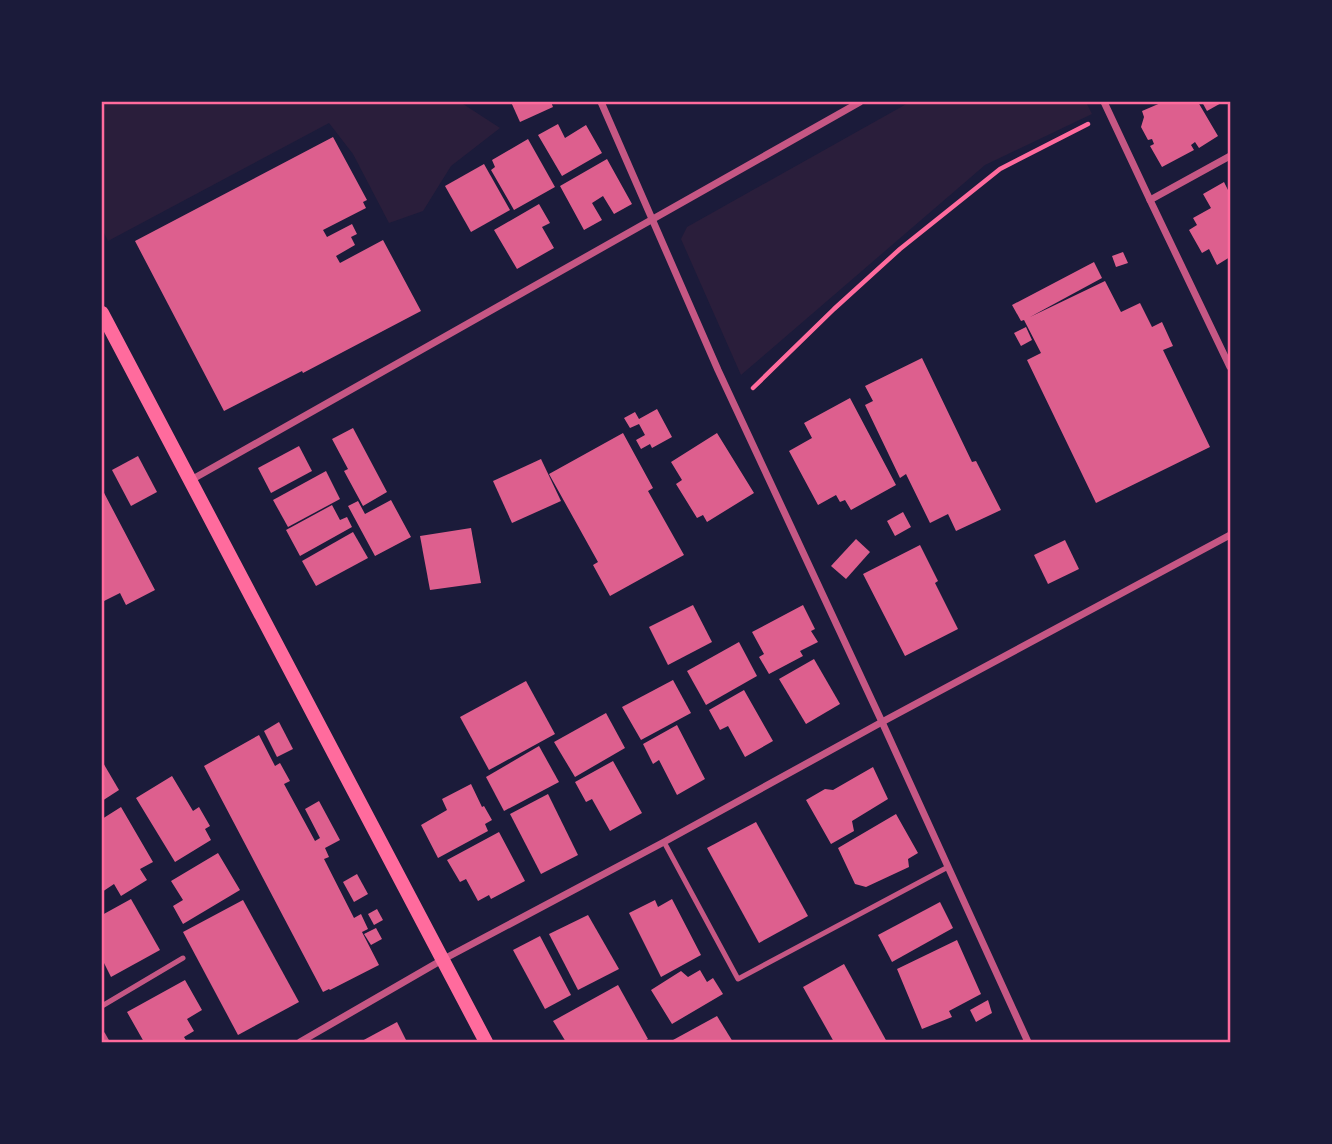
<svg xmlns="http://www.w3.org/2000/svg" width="1332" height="1144" viewBox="0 0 1332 1144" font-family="'Playfair Display',serif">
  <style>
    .green { fill: #2a1e3b }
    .building { fill: #dd5f8e }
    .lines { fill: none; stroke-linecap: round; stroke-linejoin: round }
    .path { stroke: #ff6b9d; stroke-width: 4.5 }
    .service { stroke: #c65784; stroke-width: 5 }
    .minor { stroke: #c65784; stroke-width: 7 }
    .secondary { stroke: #ff6b9d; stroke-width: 14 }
    .neatline { fill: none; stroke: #ff6b9d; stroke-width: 2.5 }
  </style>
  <rect width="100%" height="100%" fill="#1b1b3a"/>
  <g class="green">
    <path d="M104,102H460L500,128L451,166L423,211L389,223L353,154L329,123L108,241L102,229V103Z"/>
    <path d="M910,102H1086L1092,114L985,165L741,375L681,239L687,227Z"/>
  </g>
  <g class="building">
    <path d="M511,102H551L553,107L520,122Z"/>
    <path d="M1163,102H1198L1218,136L1199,148L1195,142L1191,145L1194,150L1162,167L1150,146L1154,144L1152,139L1148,140L1141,127L1144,117L1142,111Z"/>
    <path d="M1202,102H1223L1207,111Z"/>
    <path d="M558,124L565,138L586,125L602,153L562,176L538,135Z"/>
    <path d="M333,137L367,200L363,202L366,208L323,230L327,237L352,224L357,234L351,237L355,245L336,256L340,263L383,240L421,311L303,373L302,371L224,411L135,241Z"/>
    <path d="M528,139L555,187L514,210L491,170L495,167L492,160Z"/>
    <path d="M607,159L632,204L614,214L603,196L592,203L602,220L584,230L560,186Z"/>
    <path d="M484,164L510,210L471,232L445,186Z"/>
    <path d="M1224,182L1230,194V257L1217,265L1209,249L1202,253L1189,230L1197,225L1193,218L1211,208L1203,194Z"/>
    <path d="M539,204L550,223L542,227L554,248L517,269L494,230Z"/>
    <path d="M1123,252L1128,263L1116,267L1112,256Z"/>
    <path d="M1094,262L1102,278L1030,317L1105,281L1121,312L1140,303L1152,327L1162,322L1173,346L1163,350L1210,447L1096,503L1027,360L1041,353L1024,320L1021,321L1012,305Z"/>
    <path d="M1026,327L1032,340L1021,346L1014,333Z"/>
    <path d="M922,358L972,462L976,461L1001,510L956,531L948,514L930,523L906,474L900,478L865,405L873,401L865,386Z"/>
    <path d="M850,398L896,485L851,510L845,500L840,502L836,495L818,505L789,451L812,438L804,423Z"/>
    <path d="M657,409L672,437L652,448L650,444L641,449L636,440L645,435L639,424L630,428L624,418L635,412L639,419Z"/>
    <path d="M353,428L387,492L363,506L344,471L348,469L332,439Z"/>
    <path d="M623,433L653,488L648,491L684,555L610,596L593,565L598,562L549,474Z"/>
    <path d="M717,433L754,493L707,522L703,515L697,518L676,484L682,480L671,462Z"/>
    <path d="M299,446L312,471L271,493L258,468Z"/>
    <path d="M138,456L157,492L131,506L112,470Z"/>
    <path d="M541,459L561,501L512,523L493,481Z"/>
    <path d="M326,471L340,499L288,527L273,500Z"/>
    <path d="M102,489L155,590L126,605L120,593L102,602Z"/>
    <path d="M391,500L411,537L375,556L348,506L358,501L365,514Z"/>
    <path d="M332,505L340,520L347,517L352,527L300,556L286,530Z"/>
    <path d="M903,512L911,527L895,536L887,521Z"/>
    <path d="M471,528L481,583L430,590L420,536Z"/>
    <path d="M353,532L368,558L316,586L302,561Z"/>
    <path d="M856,539L870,552L846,579L831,566Z"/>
    <path d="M1065,540L1079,569L1048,584L1034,555Z"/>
    <path d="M920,545L938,581L935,583L958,629L905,656L863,574Z"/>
    <path d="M693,605L712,642L668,665L649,627Z"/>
    <path d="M803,605L815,629L811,631L818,642L800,651L803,656L769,674L759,657L764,654L752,632Z"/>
    <path d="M739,642L757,676L706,705L687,671Z"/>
    <path d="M814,659L840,704L806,724L779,679Z"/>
    <path d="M673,680L691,713L641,740L622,707Z"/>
    <path d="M526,681L555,734L489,770L460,717Z"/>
    <path d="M744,690L773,741L745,757L728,726L720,730L709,710Z"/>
    <path d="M606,713L625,748L575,777L554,742Z"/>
    <path d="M279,722L293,749L277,757L264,731Z"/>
    <path d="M677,725L705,779L677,795L659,760L653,764L643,744Z"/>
    <path d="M259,735L275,766L280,763L290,781L284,784L315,841L320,838L305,809L319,801L340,840L325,848L329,857L324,859L354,918L361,914L368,929L362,932L379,965L330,990L329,989L323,992L204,766Z"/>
    <path d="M539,746L559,782L504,811L486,777Z"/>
    <path d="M102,761L119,790L102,801Z"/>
    <path d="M613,761L642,813L610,831L592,799L586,802L575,782Z"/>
    <path d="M873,767L888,799L852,821L854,831L831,844L806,800L825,789L833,790Z"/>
    <path d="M172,776L193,811L199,807L210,826L205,829L211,840L175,862L136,798Z"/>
    <path d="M471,784L482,807L484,806L492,820L485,824L488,831L438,858L421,825L447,810L442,799Z"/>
    <path d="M548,794L578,855L541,874L510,814Z"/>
    <path d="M121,807L153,862L140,869L147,880L121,896L114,884L102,892V819Z"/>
    <path d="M896,814L918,853L908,859L909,867L866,887L855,884L838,848Z"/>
    <path d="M756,822L808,916L759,943L707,848Z"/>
    <path d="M499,832L525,881L491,899L489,895L478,901L466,879L460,882L447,860Z"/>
    <path d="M218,853L240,890L183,924L173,906L183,900L171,881Z"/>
    <path d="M357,874L368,894L354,902L343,882Z"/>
    <path d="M131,899L160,950L111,977L102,959V915Z"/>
    <path d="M672,899L701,955L661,977L629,913L655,900L658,907Z"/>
    <path d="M243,900L299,1002L238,1035L183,932Z"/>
    <path d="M940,902L953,928L892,962L878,935Z"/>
    <path d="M377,909L383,920L374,925L368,914Z"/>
    <path d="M588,915L619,969L578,990L549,934Z"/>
    <path d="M376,928L382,939L371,945L364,934Z"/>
    <path d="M540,936L571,995L545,1009L513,950Z"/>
    <path d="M957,940L981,994L949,1011L952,1017L922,1029L897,969Z"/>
    <path d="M844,964L887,1042H834L803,987Z"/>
    <path d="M700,970L707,982L713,978L723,994L672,1024L651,990L681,971L688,977Z"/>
    <path d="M185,980L202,1010L187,1019L194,1031L184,1037L187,1042H144L127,1012Z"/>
    <path d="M618,985L648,1039L642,1042H566L553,1021Z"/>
    <path d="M988,1000L992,1013L976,1022L970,1010Z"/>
    <path d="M717,1016L733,1042H674L673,1040Z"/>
    <path d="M397,1022L407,1042H360Z"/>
  </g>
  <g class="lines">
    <path class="path" d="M753,388L834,309L900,249L1000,169L1088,124"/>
    <g class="service">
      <path d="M664,842L738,979L948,867"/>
      <path d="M102,1006L183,958"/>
    </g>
    <g class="minor">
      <path d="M601,102L718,370L882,722L1028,1042"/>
      <path d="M1104,102L1150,200L1230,367"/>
      <path d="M1150,200L1230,156"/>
      <path d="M191,480L860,102"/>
      <path d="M102,1035L106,1042"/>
      <path d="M300,1042L442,960L664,842L882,722L1230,535"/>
    </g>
    <path class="secondary" d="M102,313L486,1042"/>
  </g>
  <rect width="1332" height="1144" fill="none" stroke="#1b1b3a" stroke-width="206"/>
  <rect x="103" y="103" width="1126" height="938" class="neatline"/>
</svg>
